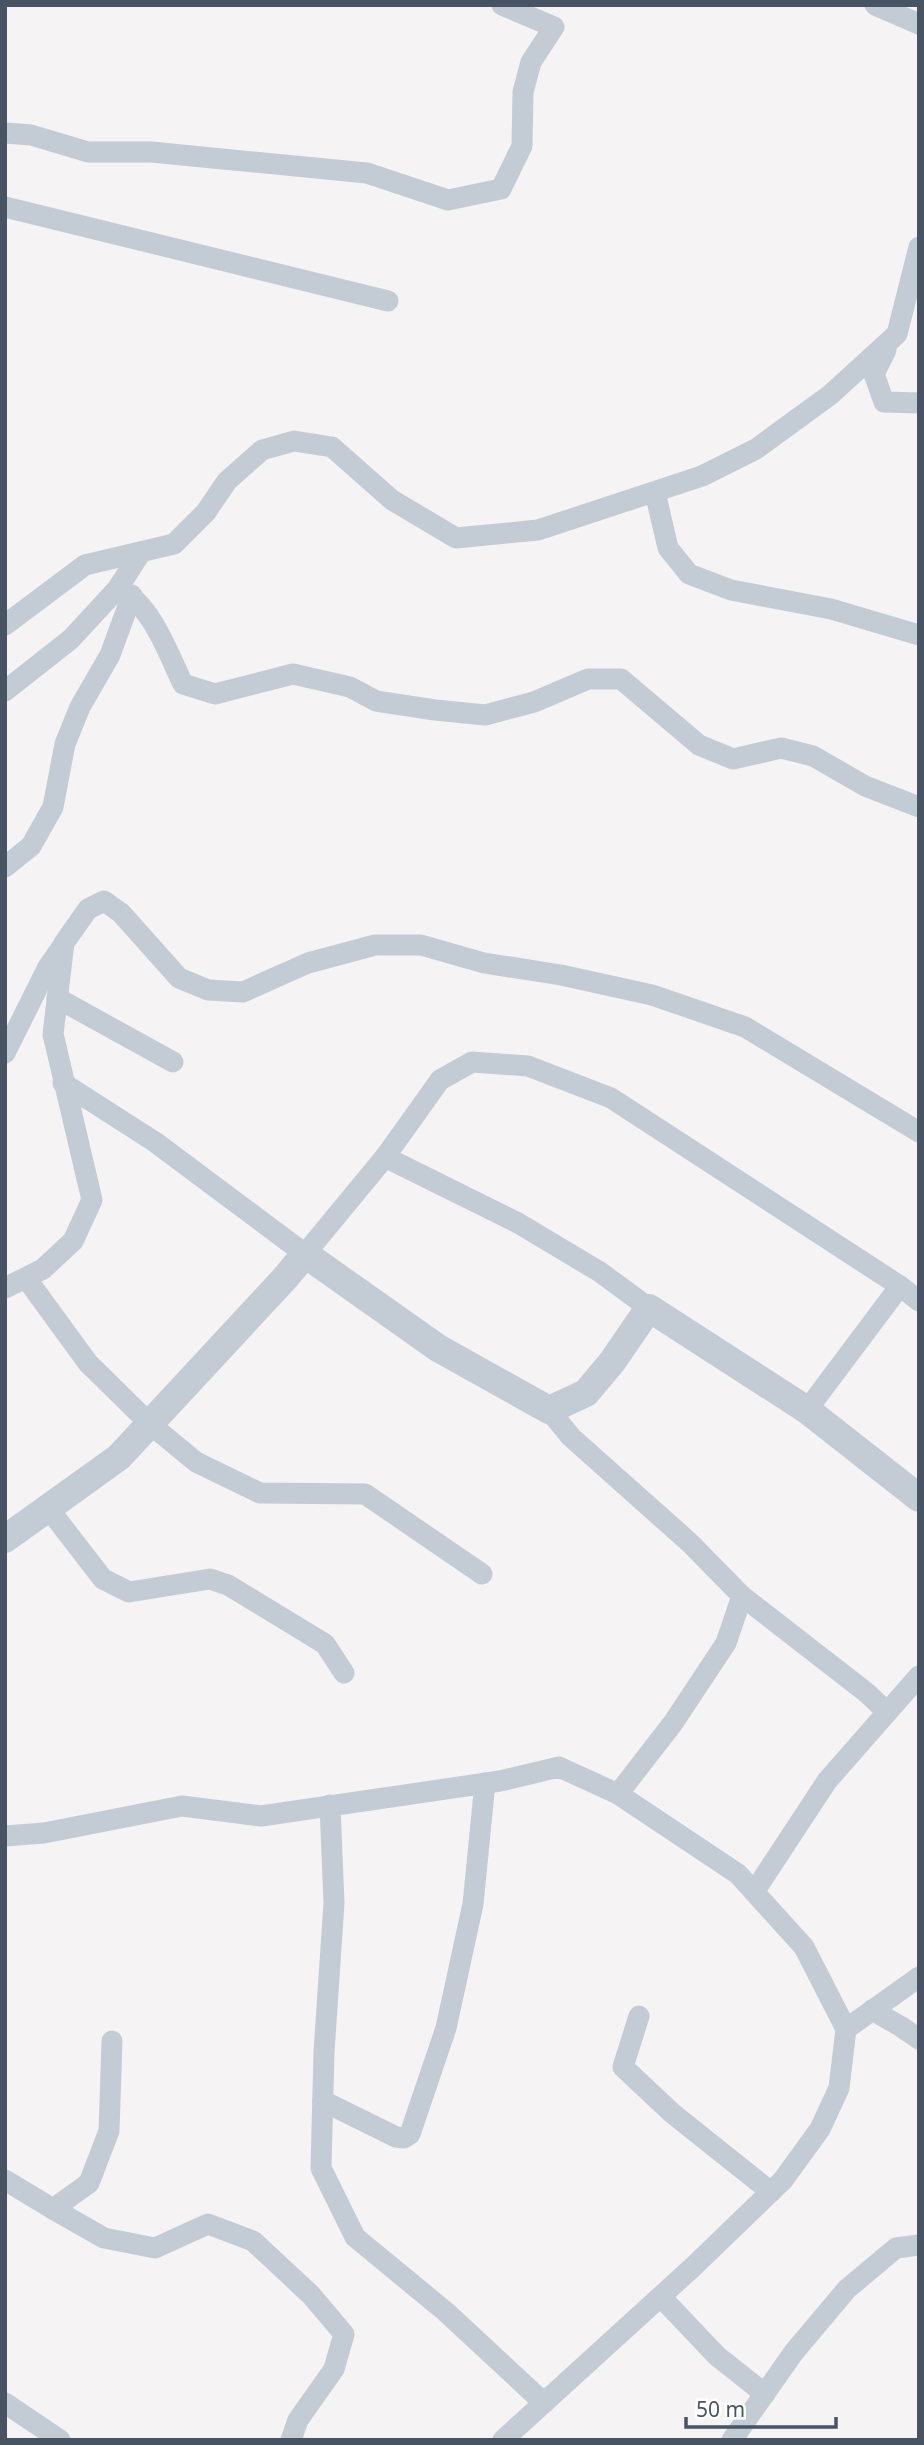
<svg xmlns="http://www.w3.org/2000/svg" width="924" height="2445" viewBox="0 0 924 2445" font-family="'Noto Sans',sans-serif">
  <style>
    .lines { fill: none; stroke-linecap: round; stroke-linejoin: round }
    .minor { stroke: #c3ccd5; stroke-width: 21 }
    .tertiary { stroke: #c3ccd5; stroke-width: 28 }
  </style>
  <rect width="100%" height="100%" fill="#f5f3f3"/>
  <g class="lines">
    <g class="minor">
      <path d="M875,5L919,24"/>
      <path d="M5,133L31,135L88,152H151L367,173L448,200L501,189L522,146L523,92L531,62L554,27L502,5"/>
      <path d="M5,207L388,301"/>
      <path d="M886,350L874,374L884,402L919,403"/>
      <path d="M655,492L668,548L689,574L731,590L831,609L919,635"/>
      <path d="M118,588C152,605 167,651 183,684L215,694L293,674L350,687L376,701L435,710L485,715L534,702L588,679H621L699,745L733,759L781,748L813,756L865,786L919,807"/>
      <path d="M5,625L85,565L174,544L206,512L227,481L262,450L294,441L332,447L392,500L456,538L538,530L702,476L756,449L830,395L897,334L919,247"/>
      <path d="M5,691L71,639L118,588L141,552"/>
      <path d="M5,867L31,846L53,807L65,744L80,707L110,655L132,595"/>
      <path d="M57,998L173,1062"/>
      <path d="M5,1053L48,967L62,947"/>
      <path d="M63,1083L155,1142L305,1254L385,1157L518,1223L600,1272L649,1308"/>
      <path d="M385,1157L440,1080L472,1062L528,1066L611,1098L900,1286L919,1301"/>
      <path d="M26,1278L88,1363L150,1424L196,1462L260,1493L365,1494L482,1574"/>
      <path d="M5,1288L43,1269L73,1241L92,1200L53,1034L64,943L88,909L104,901L121,913L179,978L208,990L243,992L308,963L375,945H421L484,963L561,975L652,995L745,1027L919,1132"/>
      <path d="M549,1410L571,1437L690,1543L742,1596L867,1693L887,1712"/>
      <path d="M807,1410L900,1286"/>
      <path d="M48,1508L103,1579L129,1592L210,1579L228,1585L325,1644L344,1673"/>
      <path d="M618,1794L673,1723L726,1643L742,1596"/>
      <path d="M330,1805L334,1903L324,2052L321,2168L355,2237L446,2312L544,2403"/>
      <path d="M5,1836L44,1833L182,1806L261,1816L500,1781L559,1767L618,1794L738,1874L804,1947L846,2029L839,2088L820,2129L783,2180L694,2266L503,2440"/>
      <path d="M754,1892L827,1781L919,1676"/>
      <path d="M872,2010L900,2026L919,2039"/>
      <path d="M639,2016L623,2067L672,2113L771,2192"/>
      <path d="M846,2029L919,1977"/>
      <path d="M323,2101L396,2137L404,2138L410,2134L446,2028L473,1904L485,1783"/>
      <path d="M5,2180L53,2209L89,2183L109,2131L112,2041"/>
      <path d="M53,2209L104,2238L155,2248L208,2224L253,2241L311,2295L344,2334L334,2369L298,2420L291,2440"/>
      <path d="M661,2297L717,2356L765,2394"/>
      <path d="M5,2403L60,2440"/>
      <path d="M732,2440L794,2352L847,2289L896,2248L919,2245"/>
    </g>
    <path class="tertiary" d="M5,1539L119,1457L286,1277L305,1254L438,1348L549,1410L586,1393L612,1362L649,1308L807,1410L919,1498"/>
  </g>
  <rect width="924" height="2445" fill="none" stroke="#485463" stroke-width="14"/>
  <path d="M686 2417v10h150v-10" fill="none" stroke="#485463" stroke-width="3.5"/>
  <text x="696" y="2417" font-size="21" fill="#485463" stroke="#ffffff" stroke-width="5" paint-order="stroke">50 m</text>
</svg>
